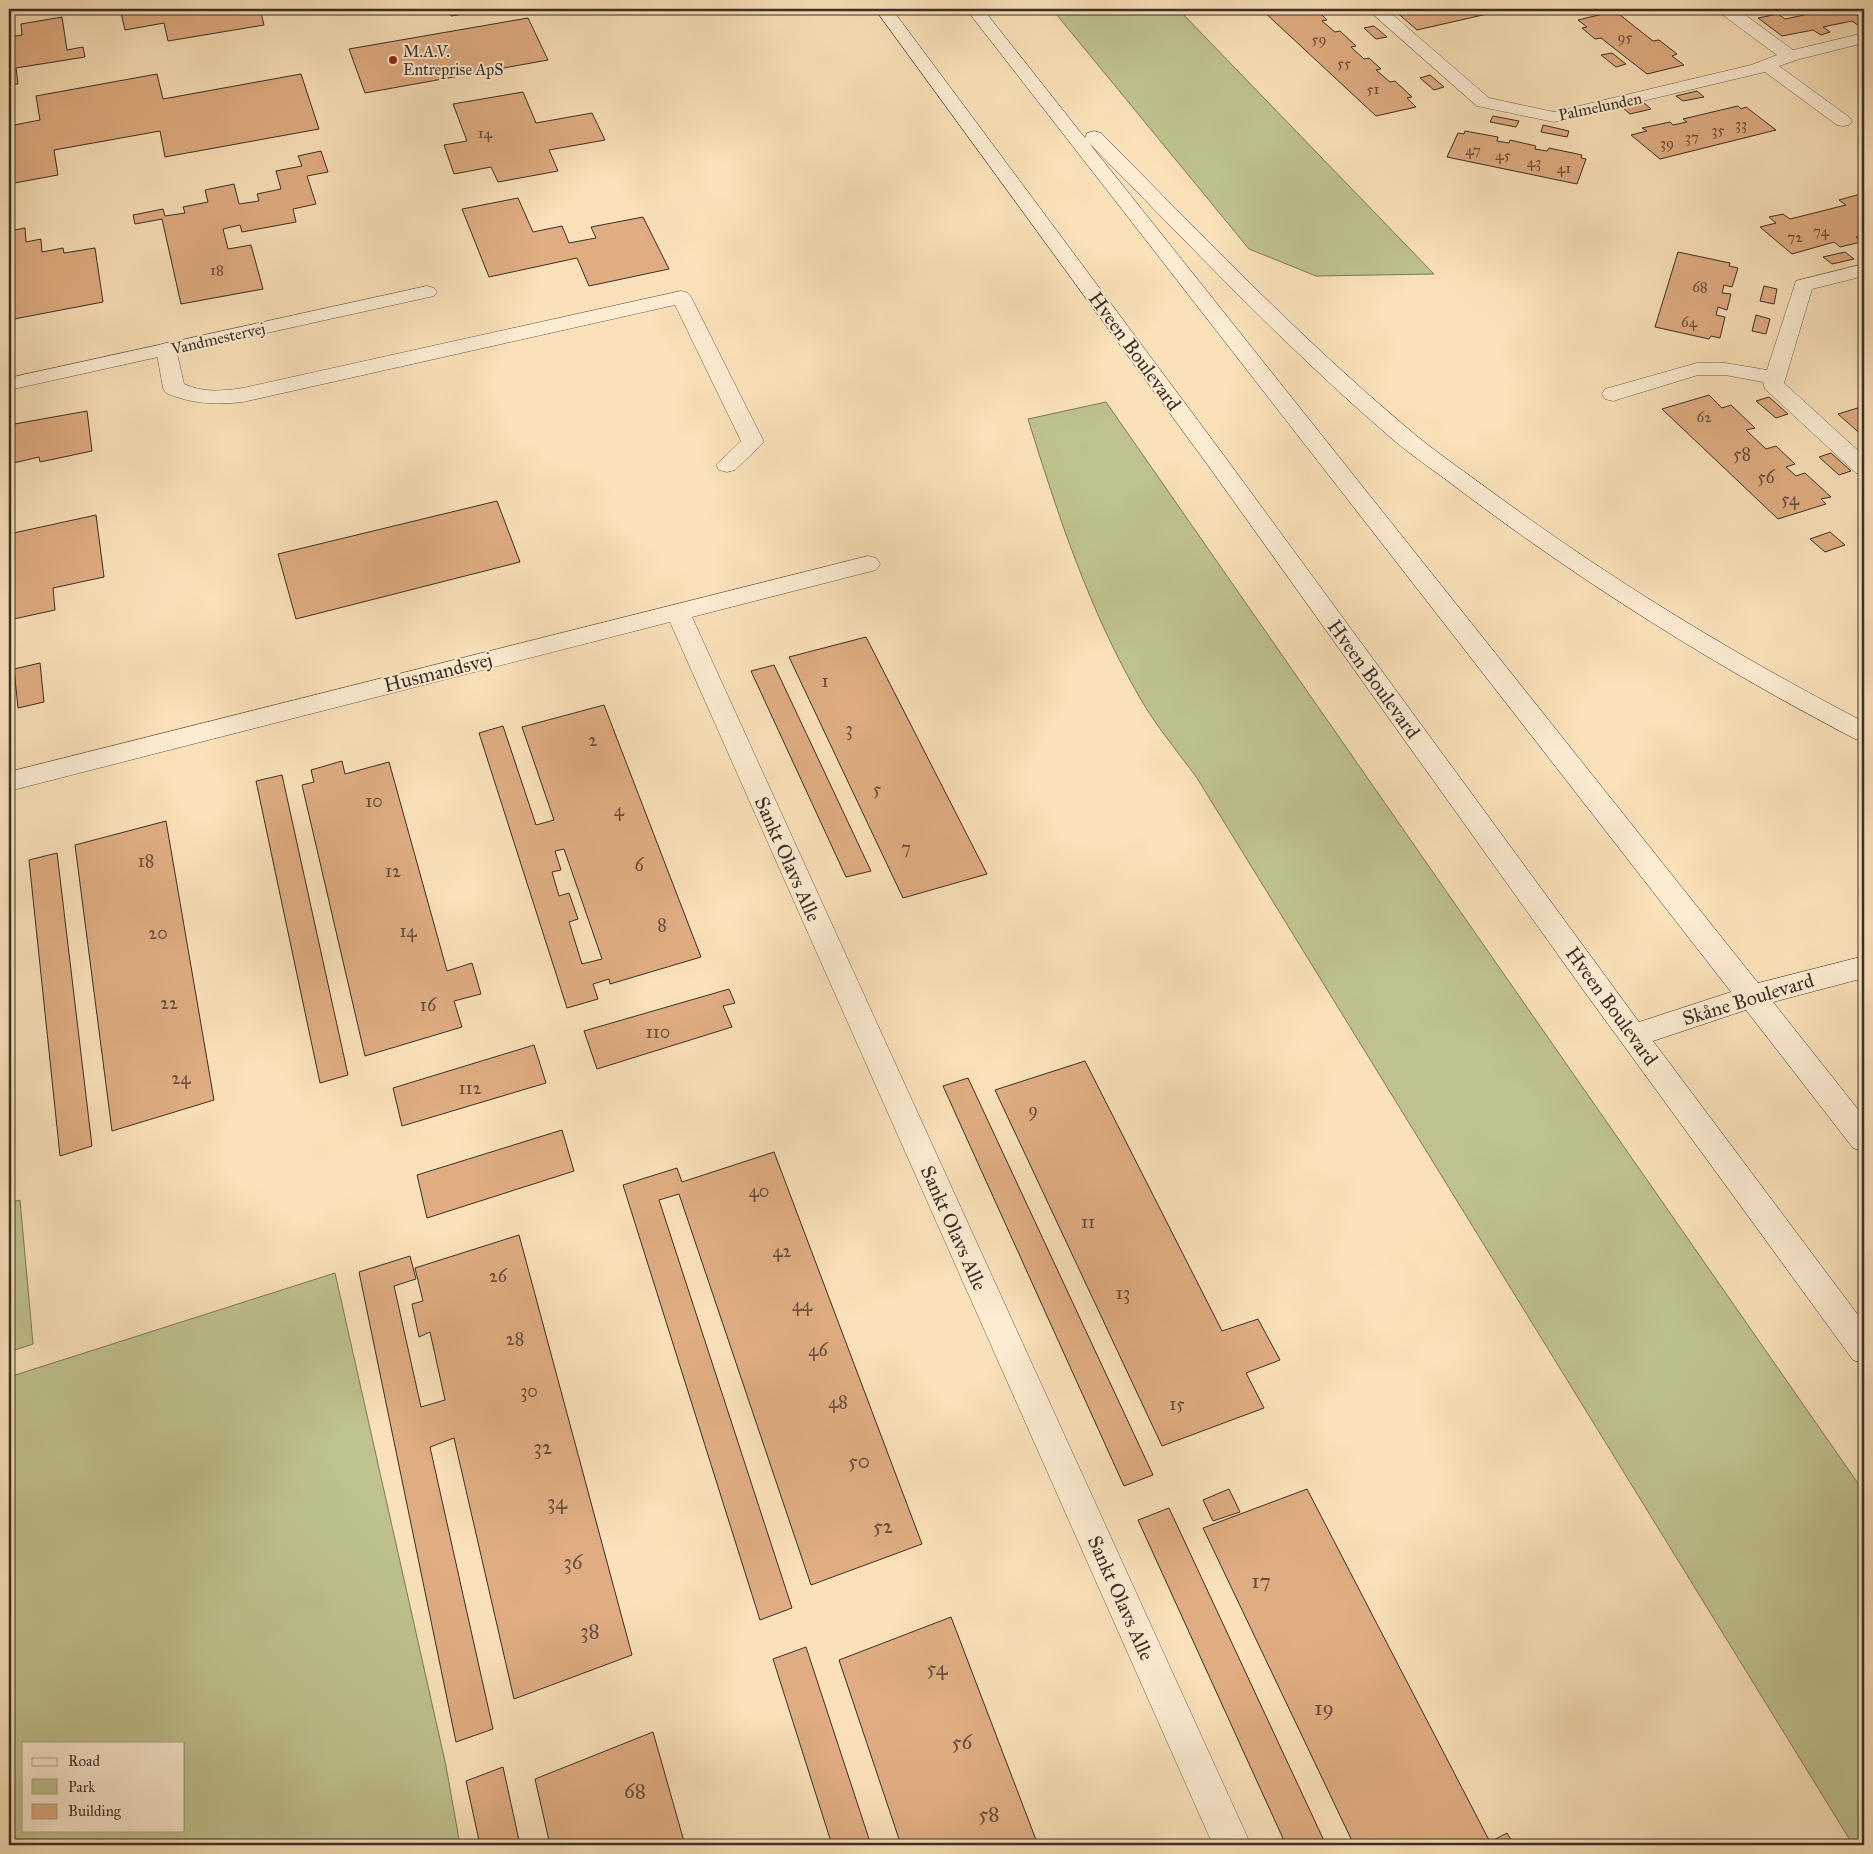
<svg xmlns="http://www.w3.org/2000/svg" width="1873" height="1854" viewBox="0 0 1873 1854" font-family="'IM FELL Great Primer',serif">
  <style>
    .green { fill: #bfc28e; stroke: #7d785c; fill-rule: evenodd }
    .building { fill: #e0ad82; stroke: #3b2f29; fill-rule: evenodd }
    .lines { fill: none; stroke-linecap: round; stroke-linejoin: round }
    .lane-casing { stroke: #6b5c4d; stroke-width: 1 }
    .street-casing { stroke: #6b5c4d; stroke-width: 1 }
    .secondary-casing { stroke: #3b2f29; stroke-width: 1 }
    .lane { fill: #fcecd2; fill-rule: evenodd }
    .street { fill: #fcecd2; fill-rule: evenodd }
    .secondary { fill: #fcecd2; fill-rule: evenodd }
    .poi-dot { fill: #8f2418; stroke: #fcecd2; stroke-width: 2 }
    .labels { text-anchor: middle; stroke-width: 4; stroke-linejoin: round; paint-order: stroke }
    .far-number-label { font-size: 15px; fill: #644e3f }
    .far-poi-label { font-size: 16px; fill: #3b2f29; stroke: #fcecd2; text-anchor: start }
    .far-street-label { font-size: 16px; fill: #3b2f29; stroke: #fcecd2 }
    .number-label { font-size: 18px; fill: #644e3f }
    .street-label { font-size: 20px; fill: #3b2f29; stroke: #fcecd2 }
    .near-number-label { font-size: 21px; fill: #644e3f }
  </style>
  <rect width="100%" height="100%" fill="#fae1b9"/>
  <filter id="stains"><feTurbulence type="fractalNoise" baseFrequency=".004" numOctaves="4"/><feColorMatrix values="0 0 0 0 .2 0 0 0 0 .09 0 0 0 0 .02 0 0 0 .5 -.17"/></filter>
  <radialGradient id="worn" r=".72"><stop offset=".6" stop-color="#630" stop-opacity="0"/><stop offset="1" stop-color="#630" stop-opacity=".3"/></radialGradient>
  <g class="green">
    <path d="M1052,9H1178L1434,274L1316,276L1249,249Z"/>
    <path d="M1106,402L1864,1492V1845H1853L1197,778C1178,752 1156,726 1140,698C1089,610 1058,515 1028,419Z"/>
    <path d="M20,1200L33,1344L9,1352V1203Z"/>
    <path d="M335,1273L446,1766L460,1845H9V1377ZM24,1743H184V1830H24Z"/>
  </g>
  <g class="building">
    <path d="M120,9H260L264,25L168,41L164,23L125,30Z"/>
    <path d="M377,9H404L379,13Z"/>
    <path d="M448,9H496L451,16Z"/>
    <path d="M1261,9H1316L1327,20L1322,21L1335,32L1340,31L1356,46L1351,47L1364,59L1369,58L1381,69L1376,70L1390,82L1395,81L1412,97L1407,98L1416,107L1376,116Z"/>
    <path d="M1398,9H1480L1487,14L1417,30L1394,10Z"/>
    <path d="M1801,9H1848L1864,20V25L1859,26L1852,21L1823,27L1830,32L1821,35L1813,30L1782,36L1758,18L1778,14L1785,19L1804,15L1797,10Z"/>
    <path d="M1615,11L1653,41L1659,40L1677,54L1672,56L1684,65L1647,74L1601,38L1595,39L1582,28L1587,27L1578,20Z"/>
    <path d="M62,17L67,50L83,47L85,57L16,68L18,84L9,85V37L22,35L21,24Z"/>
    <path d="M528,18L548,60L365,93L349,49Z"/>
    <path d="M1374,26L1387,37L1376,39L1364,28Z"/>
    <path d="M1612,53L1626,64L1616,67L1601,55Z"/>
    <path d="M157,74L163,99L301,74L319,129L165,157L160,131L54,150L58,175L9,184V126L40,120L36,96Z"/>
    <path d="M1430,75L1444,87L1434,90L1420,78Z"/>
    <path d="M1697,91L1704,97L1683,101L1676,96Z"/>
    <path d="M523,92L536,123L592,113L605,140L549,150L558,171L498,182L491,167L454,174L444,145L467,141L453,104Z"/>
    <path d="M1644,103L1651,109L1630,114L1623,108Z"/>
    <path d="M1738,106L1741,109L1746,107L1776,130L1660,159L1631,135L1647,131L1642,128L1670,122L1673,125L1687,122L1683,119Z"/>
    <path d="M1493,116L1519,121L1516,127L1490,122Z"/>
    <path d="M1543,125L1569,131L1567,137L1541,132Z"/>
    <path d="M1465,131L1498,137L1497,141L1509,143L1510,140L1536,146L1535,149L1547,151L1549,148L1582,155L1581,158L1586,159L1577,184L1447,157L1458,133L1464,134Z"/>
    <path d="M321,151L328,172L307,176L316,204L293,209L296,222L242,232L240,225L223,229L228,249L251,245L263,289L181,304L162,219L135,224L133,215L163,209L165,216L185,213L183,207L208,202L205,190L234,184L239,204L259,201L257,194L281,189L276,171L302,166L298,156Z"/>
    <path d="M1864,193V235L1856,237L1861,242L1840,247L1834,242L1792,254L1760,227L1776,223L1769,217L1783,214L1790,219L1846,205L1839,200Z"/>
    <path d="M518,198L533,232L562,226L569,243L596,238L591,227L643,217L669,269L589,286L577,258L489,277L462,209Z"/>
    <path d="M25,228L26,242L41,239L42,252L63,248L64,253L95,248L103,302L9,320V231Z"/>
    <path d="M1678,252L1730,263L1729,266L1738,268L1732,287L1724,285L1722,293L1731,294L1727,310L1718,307L1716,315L1725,317L1720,338L1711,336L1709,339L1655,327Z"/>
    <path d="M1845,252L1854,259L1832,264L1823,257Z"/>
    <path d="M1764,286L1777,289L1774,304L1760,301Z"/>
    <path d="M1756,315L1770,319L1766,334L1752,331Z"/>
    <path d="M1709,395L1722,408L1731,405L1755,428L1746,430L1766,449L1776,446L1795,464L1786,467L1796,476L1805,473L1831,497L1821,499L1826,504L1778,519L1662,409Z"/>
    <path d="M1769,397L1788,414L1776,418L1756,401Z"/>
    <path d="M1864,406V437L1838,414Z"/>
    <path d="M87,411L92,451L40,462L39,457L9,464V425Z"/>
    <path d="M1831,453L1851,471L1839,475L1819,457Z"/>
    <path d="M497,501L520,562L296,619L278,554Z"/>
    <path d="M96,515L104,577L53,588L55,610L9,620V534Z"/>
    <path d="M1830,532L1845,545L1825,552L1810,539Z"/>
    <path d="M866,637L987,874L903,898L789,657Z"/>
    <path d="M40,663L44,702L18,708L14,669Z"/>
    <path d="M774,665L871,871L846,877L751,671Z"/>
    <path d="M604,705L701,957L610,984L609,979L593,984L598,999L567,1008L479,733L503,726L536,825L554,820L522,727ZM564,849L602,959L582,964L569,922L578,919L569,893L559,896L552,872L561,870L555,851Z"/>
    <path d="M342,761L345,774L389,762L447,971L472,963L481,994L454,1001L462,1027L365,1056L302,785L314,782L311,770Z"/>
    <path d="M282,775L348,1075L320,1083L256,781Z"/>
    <path d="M166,821L214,1100L112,1131L75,845Z"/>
    <path d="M57,853L92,1146L60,1156L29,860Z"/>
    <path d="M729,989L735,1003L723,1006L732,1027L597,1069L584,1031Z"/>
    <path d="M534,1045L546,1083L402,1126L393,1088Z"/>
    <path d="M1085,1061L1222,1331L1258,1319L1280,1360L1246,1373L1264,1408L1162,1446L995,1090Z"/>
    <path d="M968,1078L1153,1475L1124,1486L943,1086Z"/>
    <path d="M562,1130L574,1171L427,1218L417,1175Z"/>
    <path d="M774,1152L922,1544L811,1585L679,1194L659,1200L792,1608L760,1620L623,1185L677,1168L682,1182Z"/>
    <path d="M519,1235L632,1655L514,1699L454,1438L430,1447L493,1729L456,1742L359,1272L410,1256L416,1279L394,1286L421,1407L445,1400L430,1332L419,1337L412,1304L423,1301L415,1268Z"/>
    <path d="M1229,1489L1240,1512L1213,1521L1203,1500Z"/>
    <path d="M1307,1489L1490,1842L1507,1833L1514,1845H1354L1203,1528Z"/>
    <path d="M1169,1508L1326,1845H1286L1138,1520Z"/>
    <path d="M951,1617L1038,1845H901L839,1660Z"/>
    <path d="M806,1647L871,1845H832L773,1659Z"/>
    <path d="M653,1732L685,1845H550L535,1779Z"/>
    <path d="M503,1767L520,1845H480L466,1781Z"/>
  </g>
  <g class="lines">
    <defs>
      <path id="lane" d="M681,291L688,293L691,297L764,442L735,470L727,472L719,470L716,465L741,441L675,305L243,402C215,405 192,404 166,393L163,388L156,349L159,345L166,343L173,345L176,349L184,384C204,393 222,391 243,388Z"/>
      <g id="street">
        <path d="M1367,9H1386L1489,98L1554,112L1751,65L1777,55L1720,13L1718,9H1737L1793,50L1864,33V43L1796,60L1779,66L1849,117L1852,121L1849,125L1843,126L1837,125L1765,72L1554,122L1477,106Z"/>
        <path d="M1864,264V276L1812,289L1784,383L1864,456V475L1856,473L1765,389L1763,382L1725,375H1698L1613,401L1605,399L1602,394L1605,389L1697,363H1725L1767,370L1796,281Z"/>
        <path d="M427,286L434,288L437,292L434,296L9,390V378Z"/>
        <path d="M868,556L876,558L880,564L876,570L692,617L1251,1845H1213L670,622L9,791V772Z"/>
      </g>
      <path id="secondary" d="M875,9H892L1228,461L1639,1022L1731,992L966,9H983L1085,138L1087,133L1094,131L1101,133C1200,233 1298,336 1406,427C1435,452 1468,474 1499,497C1615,582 1737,656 1864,722V742L1855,739C1717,667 1586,585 1461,491C1438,473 1413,457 1391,438C1284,346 1188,243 1089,143L1758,983L1864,956V978L1773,1002L1864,1117V1152L1853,1148L1746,1010L1653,1041L1864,1323V1364L1853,1360L1584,991L1212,471Z"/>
    </defs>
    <use href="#lane" class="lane-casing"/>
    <use href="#street" class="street-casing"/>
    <use href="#secondary" class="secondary-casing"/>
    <use href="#lane" class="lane"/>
    <use href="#street" class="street"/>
    <use href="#secondary" class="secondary"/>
  </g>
  <circle class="poi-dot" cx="393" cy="60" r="5"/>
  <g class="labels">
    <g class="far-number-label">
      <text x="1625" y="42">95</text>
      <text x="1319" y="44">59</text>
      <text x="1344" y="68">55</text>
      <text x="1373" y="94">51</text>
      <text x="1741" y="129">33</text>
      <text x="1718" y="135">35</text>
      <text x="485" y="138">14</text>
      <text x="1692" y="142">37</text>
      <text x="1667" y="148">39</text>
      <text x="1473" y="155">47</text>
      <text x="1503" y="160">45</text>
      <text x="1534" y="167">43</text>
      <text x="1564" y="173">41</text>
      <text x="1821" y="236">74</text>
      <text x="1795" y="242">72</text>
      <text x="217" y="275">18</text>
      <text x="1700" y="292">68</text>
      <text x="1689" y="327">64</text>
      <text x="1704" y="422">62</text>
    </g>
    <g class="far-poi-label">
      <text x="403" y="57">M.A.V.<tspan x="403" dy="18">Entreprise ApS</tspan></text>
    </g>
    <g class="far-street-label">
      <text transform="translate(1600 106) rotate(-12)" y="6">Palmelunden</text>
      <text transform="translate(218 338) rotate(-13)" y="6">Vandmestervej</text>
    </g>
    <g class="number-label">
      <text x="1742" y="460">58</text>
      <text x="1766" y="483">56</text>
      <text x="1790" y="505">54</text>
      <text x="825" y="687">1</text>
      <text x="849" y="735">3</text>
      <text x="593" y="746">2</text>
      <text x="877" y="795">5</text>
      <text x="374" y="807">10</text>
      <text x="619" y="816">4</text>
      <text x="906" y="854">7</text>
      <text x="146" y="867">18</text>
      <text x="639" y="871">6</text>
      <text x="393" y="877">12</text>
      <text x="662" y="931">8</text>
      <text x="408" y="937">14</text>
      <text x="158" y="939">20</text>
      <text x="169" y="1009">22</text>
      <text x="428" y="1011">16</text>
      <text x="658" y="1038">110</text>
      <text x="181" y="1084">24</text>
      <text x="470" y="1094">112</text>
      <text x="1033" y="1116">9</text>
      <text x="759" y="1197">40</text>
      <text x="1088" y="1228">11</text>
      <text x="782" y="1257">42</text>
      <text x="498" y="1282">26</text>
      <text x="1123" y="1299">13</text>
      <text x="802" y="1311">44</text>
      <text x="515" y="1345">28</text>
      <text x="818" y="1356">46</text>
      <text x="529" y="1397">30</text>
      <text x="838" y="1408">48</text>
      <text x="1177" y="1410">15</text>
    </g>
    <g class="street-label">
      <text transform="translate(1135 351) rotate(54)" y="7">Hveen Boulevard</text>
      <text transform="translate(438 672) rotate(-14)" y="7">Husmandsvej</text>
      <text transform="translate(1374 679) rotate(54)" y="7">Hveen Boulevard</text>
      <text transform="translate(788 859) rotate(66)" y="7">Sankt Olavs Alle</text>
      <text transform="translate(1748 999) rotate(-17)" y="7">Skåne Boulevard</text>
      <text transform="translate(1612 1006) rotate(54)" y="7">Hveen Boulevard</text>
      <text transform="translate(954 1228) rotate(66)" y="7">Sankt Olavs Alle</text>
      <text transform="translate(1121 1598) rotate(66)" y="7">Sankt Olavs Alle</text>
    </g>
    <g class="near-number-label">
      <text x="543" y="1454">32</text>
      <text x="859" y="1468">50</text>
      <text x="557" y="1509">34</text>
      <text x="883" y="1533">52</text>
      <text x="573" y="1569">36</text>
      <text x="1261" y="1588">17</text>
      <text x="590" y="1638">38</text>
      <text x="937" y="1675">54</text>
      <text x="1324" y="1715">19</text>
      <text x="962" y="1749">56</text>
      <text x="635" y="1798">68</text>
      <text x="989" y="1821">58</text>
    </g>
  </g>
  <rect width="1873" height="1854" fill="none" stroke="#fae1b9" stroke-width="30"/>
  <rect x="10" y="10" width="1853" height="1834" fill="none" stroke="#3b2f29" stroke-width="2.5"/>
  <rect x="15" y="15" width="1843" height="1824" fill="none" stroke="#3b2f29"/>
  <rect x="22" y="1742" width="162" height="90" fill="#fcecd2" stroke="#afa08e"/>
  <rect x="32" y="1758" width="25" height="8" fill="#fcecd2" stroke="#afa08e"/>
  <text x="68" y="1766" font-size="15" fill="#3b2f29">Road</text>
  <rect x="32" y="1779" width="25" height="15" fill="#bfc28e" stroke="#afa08e"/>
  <text x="68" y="1792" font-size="15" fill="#3b2f29">Park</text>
  <rect x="32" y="1804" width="25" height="15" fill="#e0ad82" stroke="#afa08e"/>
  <text x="68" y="1816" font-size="15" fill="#3b2f29">Building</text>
  <rect width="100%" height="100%" filter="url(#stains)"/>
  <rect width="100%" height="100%" fill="url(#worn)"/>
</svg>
